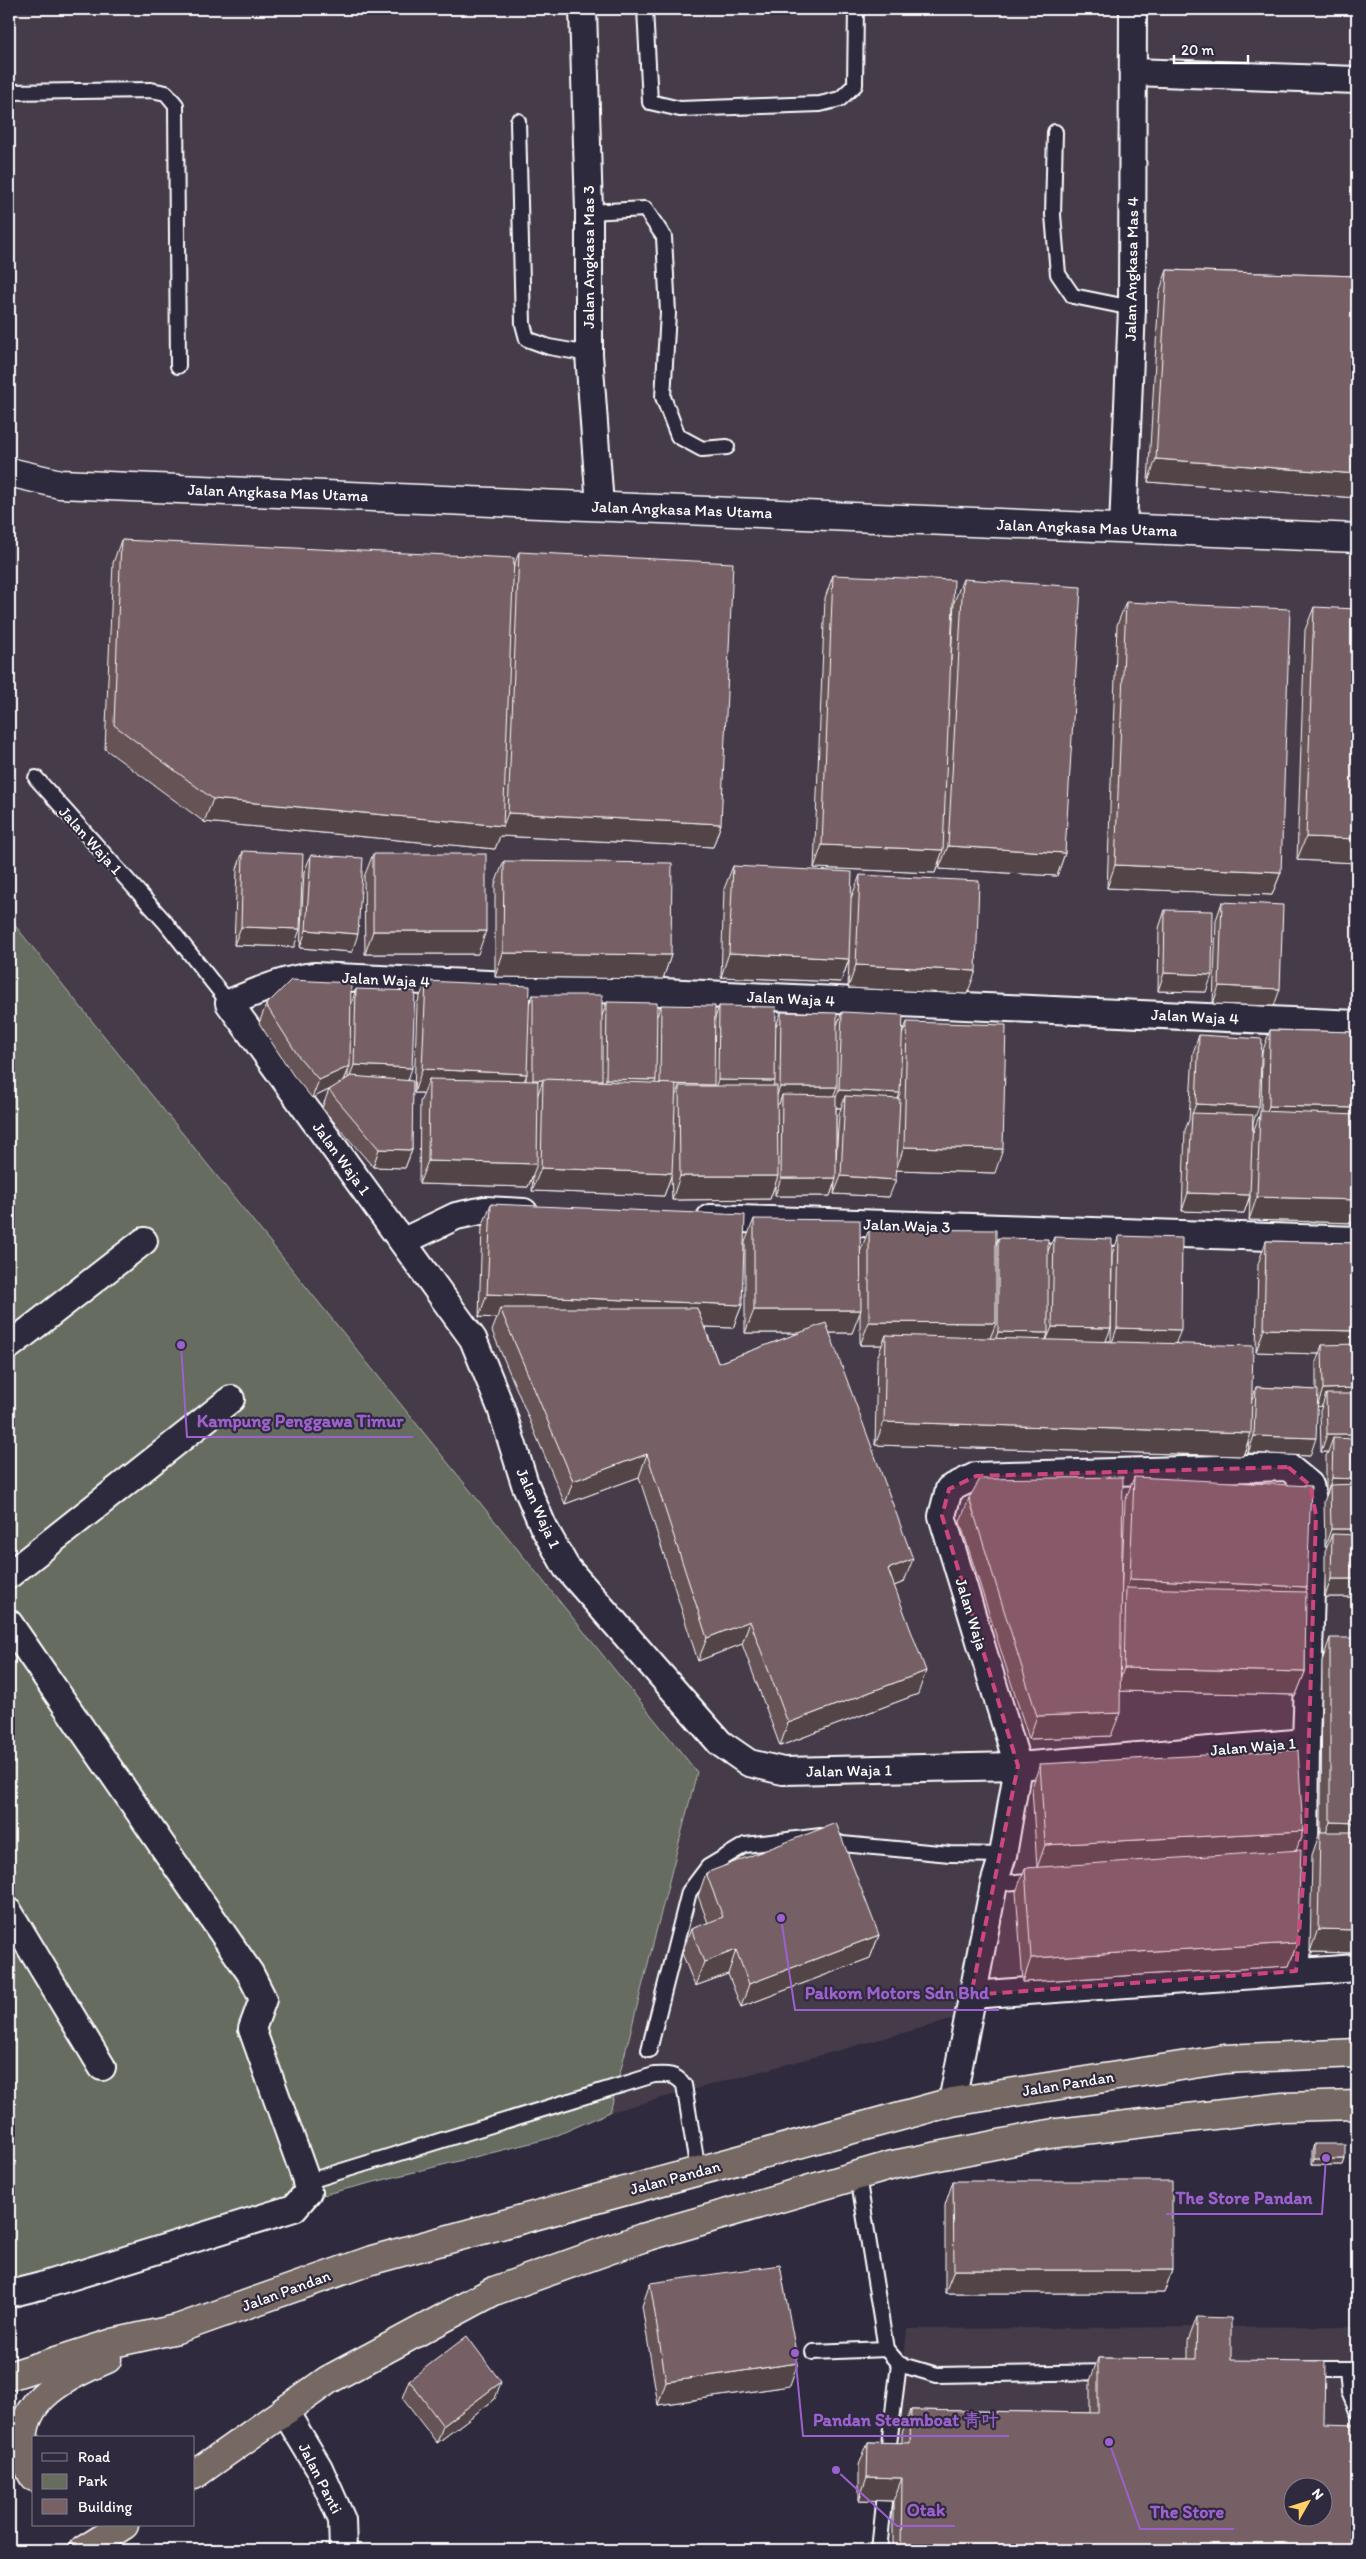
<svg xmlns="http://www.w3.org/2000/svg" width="1366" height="2559" viewBox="0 0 1366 2559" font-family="Itim,'LXGW WenKai TC',sans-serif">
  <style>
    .built { fill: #453a49; fill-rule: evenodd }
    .green { fill: #666c5e; stroke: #b2b6ae }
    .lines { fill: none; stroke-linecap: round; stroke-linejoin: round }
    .lane-casing { stroke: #fff; stroke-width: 18 }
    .street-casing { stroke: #fff; stroke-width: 30 }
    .secondary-casing { stroke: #fff; stroke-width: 31 }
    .highway-casing { stroke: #fff; stroke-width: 31 }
    .lane { stroke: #2f2a3d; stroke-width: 14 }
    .street { stroke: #2f2a3d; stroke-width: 26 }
    .secondary { stroke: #2f2a3d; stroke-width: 28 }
    .highway { stroke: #766964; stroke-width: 28 }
    .wall { fill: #665357; stroke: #fff; fill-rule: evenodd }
    .shaded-wall { fill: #534447; stroke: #fff }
    .building { fill: #776165; stroke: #fff; fill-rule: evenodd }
    .marked { fill: #ce467c; fill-opacity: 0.2; stroke: #ce467c; stroke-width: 4; stroke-dasharray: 10 6; stroke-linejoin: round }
    .labels { text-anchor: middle; stroke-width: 4.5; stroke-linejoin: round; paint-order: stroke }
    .street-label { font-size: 16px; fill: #fff; stroke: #2f2a3d }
    .leader { fill: none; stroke: #9c61cf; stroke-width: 2 }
    .callout-dot { fill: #9c61cf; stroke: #2f2a3d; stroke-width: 2 }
    .callout-label { font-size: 18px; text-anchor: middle; font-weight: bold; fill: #9c61cf; stroke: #2f2a3d; stroke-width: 4.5; stroke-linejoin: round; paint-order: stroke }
  </style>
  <rect width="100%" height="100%" fill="#2f2a3d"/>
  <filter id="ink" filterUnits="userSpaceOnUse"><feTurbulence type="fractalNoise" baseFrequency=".02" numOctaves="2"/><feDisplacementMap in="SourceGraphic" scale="10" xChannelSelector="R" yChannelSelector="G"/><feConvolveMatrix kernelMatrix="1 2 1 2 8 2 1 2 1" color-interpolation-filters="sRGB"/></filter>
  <g filter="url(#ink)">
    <g class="built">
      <path d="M9,9H1357V1976L1007,2005L610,2112L697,1772L9,918Z"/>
      <path d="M1357,2326V2550H885L907,2329ZM1294,2486H1324V2516H1294Z"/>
    </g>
    <path class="green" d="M9,918L697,1772L610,2112L551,2138L266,2209L9,2281Z"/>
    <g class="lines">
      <defs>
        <g id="lane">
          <path d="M645,9L650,102L680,109L820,104L840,99L855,85L856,9"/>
          <path d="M9,92L151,90L166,93L176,105L178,366"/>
          <path d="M518,121L523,324L527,339L549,347L589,354"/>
          <path d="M1055,132L1053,215L1058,274L1073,296L1132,308"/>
          <path d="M589,212L645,209L664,237L668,313L663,397L678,436L702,449L727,447"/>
          <path d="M36,778L165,922L229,1003"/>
          <path d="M994,1884L1038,1880"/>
          <path d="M649,2050L689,1892L708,1867L745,1845L821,1836L842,1844L950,1854L1003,1855"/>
          <path d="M858,2176L886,2349L899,2364L937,2375L1112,2372"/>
          <path d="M306,2182L654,2075C667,2074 676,2074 684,2085L698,2171"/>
          <path d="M813,2352L886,2349"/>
          <path d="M1306,2369H1357"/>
          <path d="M1347,2369L1349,2392L1357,2411"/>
          <path d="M887,2460L899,2364"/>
          <path d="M879,2550L884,2503"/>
        </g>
        <g id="street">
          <path d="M583,9L589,212V354L600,506"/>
          <path d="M1133,72L1357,80"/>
          <path d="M1123,528L1132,308L1133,9"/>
          <path d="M710,1218L1357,1240"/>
          <path d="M404,1241L456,1216L485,1210L524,1212"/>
          <path d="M9,1346L144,1241"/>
          <path d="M9,1575L231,1399"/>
          <path d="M9,1623L250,1973L263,1999L252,2029L305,2177L308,2192L294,2208L41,2286L9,2294"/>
          <path d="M1306,1742L1018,1766L783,1771L749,1763L720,1743L566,1567L543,1526L525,1484L501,1408L473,1339L229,1003C258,991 284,979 315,976L1357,1024"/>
          <path d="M9,1912L102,2067"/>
          <path d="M971,1995L1357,1968"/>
          <path d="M952,2102L994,1884L1003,1855L1018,1766L942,1516L949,1489L976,1476L1288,1467L1310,1485L1316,1515L1311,1592L1306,1742L1305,1860L1296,1971"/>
          <path d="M284,2410L319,2468L342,2520L343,2550"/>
        </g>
        <path id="secondary" d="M9,472L60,484L1357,538"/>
        <g id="highway">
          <path d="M9,2376L113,2343L177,2329L372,2260L952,2102L1225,2059L1357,2053"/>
          <path d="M194,2475L328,2380L494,2291L642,2238L893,2165L1049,2134L1283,2107L1357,2105"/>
          <path d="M34,2477C28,2469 26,2457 24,2448C17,2398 70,2375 107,2359"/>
          <path d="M84,2550L124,2525"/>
        </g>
      </defs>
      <use href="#lane" class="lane-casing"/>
      <use href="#street" class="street-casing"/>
      <use href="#secondary" class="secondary-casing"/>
      <use href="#highway" class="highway-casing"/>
      <use href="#lane" class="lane"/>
      <use href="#street" class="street"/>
      <use href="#secondary" class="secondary"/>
      <use href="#highway" class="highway"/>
    </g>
    <g class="wall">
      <path d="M1167,270L1357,276V498L1148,482L1159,293Z"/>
      <path d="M121,540L513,569L519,552L721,824L713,847L500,836L495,849L204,822L105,749L113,563Z"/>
      <path d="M833,575L951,660L954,602L963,579L1065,853L1057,876L939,869L940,860L935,873L814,868L825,598Z"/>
      <path d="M1126,602L1281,872L1272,895L1107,888L1117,625Z"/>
      <path d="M1314,607L1357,863L1297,860L1305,630Z"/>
      <path d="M243,851L294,947L234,945L237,869Z"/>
      <path d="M373,854L478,954H365L364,877Z"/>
      <path d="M311,855L352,952L300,948L304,872Z"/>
      <path d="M504,861L671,955L663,979L495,977V884Z"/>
      <path d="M733,866L851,898L860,875L967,994L848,988L849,960L841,982L721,977L724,889Z"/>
      <path d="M1222,902L1274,1006L1213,1004L1216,920Z"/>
      <path d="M1165,910L1206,992L1158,991L1159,928Z"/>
      <path d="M426,981L529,1004L533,995L602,1016L607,1002L657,1016L661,1005L715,1018L719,1006L776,1026L781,1012L837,1025L842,1012L902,1035L907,1022L995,1173L896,1170L889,1197L834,1194L835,1182L830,1196H775V1185L770,1199L672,1200L671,1176L664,1196L532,1191L533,1174L528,1187L419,1184L420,1102L424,1093H414L417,1004ZM526,1074V1081H524ZM836,1108H841L839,1114L836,1159Z"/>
      <path d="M356,989L408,1080L412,1150L405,1168L373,1167L322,1108L329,1090L331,1089L312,1098L293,1075L259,1023L266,1005H351ZM348,1070V1078L344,1081Z"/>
      <path d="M1270,1030L1357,1032V1223L1249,1220L1250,1196L1244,1213L1182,1211L1185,1130L1189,1120L1193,1053L1199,1035L1253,1123V1132L1261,1111L1262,1053Z"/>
      <path d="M491,1204L742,1305L733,1328L705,1327L718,1363L800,1333H745V1242L754,1219L860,1252L869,1229L996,1245L998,1238L1048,1251L1054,1237L1106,1341H1111L1112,1254L1119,1236L1176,1343L1252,1400L1256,1387L1316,1390V1362L1319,1354L1256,1352L1258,1264L1266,1241L1357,1243V1597H1325V1552L1327,1547H1325L1324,1502L1326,1496V1456L1328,1452H1321L1320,1411L1322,1406H1317L1310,1456L1248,1453L1249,1440L1243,1456L875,1445L877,1358L882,1345H860V1311L852,1333H829L904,1582L894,1586L918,1694L780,1746L742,1644L698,1661L639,1477L565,1504L492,1331L497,1318L479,1317L482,1227Z"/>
      <path d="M1134,1477L1307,1587L1305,1592V1672L1296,1695L1120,1691L1111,1736L1029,1739L960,1522L969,1498L1121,1600L1125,1501Z"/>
      <path d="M1330,1638L1357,1953L1310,1952L1312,1855L1320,1832H1321L1322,1661Z"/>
      <path d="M1040,1764L1303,1831L1296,1850L1297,1943L1289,1966L1023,1982L1016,1892L1025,1868H1037L1032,1787Z"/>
      <path d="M706,1873L879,1935L870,1958L741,2007L728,1974L695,1986L682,1953L691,1929L708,1923L698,1896Z"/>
      <path d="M1314,2144L1345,2159L1343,2165H1312V2150Z"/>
      <path d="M1357,2179V2270H1353V2207L1357,2197Z"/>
      <path d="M953,2181L1172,2270L1164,2293H945V2205Z"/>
      <path d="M650,2283L790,2386L658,2405L642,2306Z"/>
      <path d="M1197,2317L1231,2360L1324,2424L1357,2550H893V2501L859,2500V2465L868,2442L902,2443V2433L911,2410L1090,2413V2381L1098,2358L1188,2359V2341Z"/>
      <path d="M409,2380L495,2399L437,2443L402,2398Z"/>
    </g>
    <g class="shaded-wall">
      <path d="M1156,459L1357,474V498L1148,482Z"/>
      <path d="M213,799L503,826L508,813L721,824L713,847L500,836L495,849L204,822Z"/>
      <path d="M1306,837L1357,839V863L1297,860Z"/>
      <path d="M822,845L943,850L935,873L814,868Z"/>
      <path d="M948,846L1065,853L1057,876L939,869Z"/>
      <path d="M1115,865L1281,872L1272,895L1107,888Z"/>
      <path d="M241,927L300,929L294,947L234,945Z"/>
      <path d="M306,930L358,934L352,952L300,948Z"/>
      <path d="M373,931H486L478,954H365Z"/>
      <path d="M503,953L671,955L663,979L495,977Z"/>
      <path d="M729,953L849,959L841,982L721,977Z"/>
      <path d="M856,965L976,971L967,994L848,988Z"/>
      <path d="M1164,973L1212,975L1206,992L1158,991Z"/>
      <path d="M1219,986L1280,989L1274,1006L1213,1004Z"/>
      <path d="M354,1065L412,1068L406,1086L348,1083Z"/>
      <path d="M350,1066L343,1083L312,1098L319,1080Z"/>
      <path d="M422,1069L527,1074L518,1097L429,1079L424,1093H414Z"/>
      <path d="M606,1079L656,1080L650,1097H600Z"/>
      <path d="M533,1080H543L537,1097H526Z"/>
      <path d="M543,1080H602L596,1097Z"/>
      <path d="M718,1080L775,1081L768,1099L711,1098Z"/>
      <path d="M660,1084L714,1085L707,1102L679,1086L673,1102Z"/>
      <path d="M780,1087H837L830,1105L782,1095L779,1104H774Z"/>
      <path d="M839,1090L900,1093L894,1110L845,1096L841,1108L832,1107Z"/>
      <path d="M1196,1104L1259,1107L1252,1125L1192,1114Z"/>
      <path d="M1269,1106L1357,1108V1132L1260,1130Z"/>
      <path d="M904,1147L1003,1149L995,1173L896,1170Z"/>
      <path d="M379,1149L412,1150L405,1168L373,1167Z"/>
      <path d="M428,1161L537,1164L528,1187L419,1184Z"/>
      <path d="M541,1168L672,1173L664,1196L532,1191Z"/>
      <path d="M680,1176H778L770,1199L672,1200Z"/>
      <path d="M841,1176L896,1180L889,1197L834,1194Z"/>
      <path d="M781,1178H836L830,1196H775Z"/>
      <path d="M1188,1193L1250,1195L1244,1213L1182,1211Z"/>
      <path d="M1257,1197L1357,1200V1223L1249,1220Z"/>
      <path d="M487,1294L742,1305L733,1328L505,1319L500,1308L497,1318L479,1317Z"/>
      <path d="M754,1310H861L852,1333H745Z"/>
      <path d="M869,1322L996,1323L987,1346L886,1335L882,1345H860Z"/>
      <path d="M1052,1327L1111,1328L1104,1346L1045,1344Z"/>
      <path d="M1117,1328L1181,1330L1174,1347L1111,1346Z"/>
      <path d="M1264,1329L1357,1331V1352L1322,1345L1319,1354L1256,1352Z"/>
      <path d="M998,1332L1048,1333L1042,1351L992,1350Z"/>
      <path d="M1357,1388V1406L1326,1394L1322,1406L1317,1407L1323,1389Z"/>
      <path d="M884,1422L1251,1433L1243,1456L875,1445Z"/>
      <path d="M1327,1434H1357V1452L1333,1438L1328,1452H1321Z"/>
      <path d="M1254,1436L1316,1438L1310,1456L1248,1453Z"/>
      <path d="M647,1454L639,1477L565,1504L573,1481Z"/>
      <path d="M1332,1478L1357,1479V1496L1330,1485L1326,1496Z"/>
      <path d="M1331,1529H1357V1546L1332,1534L1327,1547H1325Z"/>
      <path d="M913,1559L904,1582L879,1592L888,1569Z"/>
      <path d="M1130,1579L1307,1587L1299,1610L1126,1590Z"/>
      <path d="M1331,1579H1357V1597H1325Z"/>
      <path d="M750,1621L742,1644L698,1661L707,1638Z"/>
      <path d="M1124,1668L1305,1672L1296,1695L1116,1691Z"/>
      <path d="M926,1671L918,1694L780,1746L788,1723Z"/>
      <path d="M1120,1713L1111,1736L1029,1739L1037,1716Z"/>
      <path d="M1330,1822L1357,1823V1846H1321Z"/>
      <path d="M1303,1831L1295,1854L1037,1868L1045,1845Z"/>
      <path d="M1318,1929L1357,1930V1953L1310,1952Z"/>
      <path d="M879,1935L870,1958L741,2007L749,1984Z"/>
      <path d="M1297,1943L1289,1966L1023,1982L1031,1958Z"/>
      <path d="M736,1950L728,1974L695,1986L704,1962Z"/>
      <path d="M1314,2159H1345L1343,2165H1312Z"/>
      <path d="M1355,2264H1357V2270H1353Z"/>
      <path d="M954,2270H1172L1164,2293H945Z"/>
      <path d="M798,2363L790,2386L658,2405L666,2382Z"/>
      <path d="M501,2382L495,2399L437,2443L443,2426Z"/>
      <path d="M867,2477L902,2478L893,2501L859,2500Z"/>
    </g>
    <g class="building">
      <path d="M1167,270L1357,276V474L1156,459Z"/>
      <path d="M121,540L514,558L503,826L213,799L114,725Z"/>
      <path d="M519,552L733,563L721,824L508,813Z"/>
      <path d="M833,575L954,580L943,850L822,845Z"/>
      <path d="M963,579L1081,587L1065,853L948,846Z"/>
      <path d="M1126,602L1290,609L1281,872L1115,865Z"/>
      <path d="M1314,607L1357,609V839L1306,837Z"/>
      <path d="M243,851L303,854L300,929L241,927Z"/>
      <rect x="373" y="854" width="113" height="77"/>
      <path d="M311,855L363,858L358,934L306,930Z"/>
      <path d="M504,861L672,863L671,955L503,953Z"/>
      <path d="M733,866L852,872L849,959L729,953Z"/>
      <path d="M860,875L979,881L976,971L856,965Z"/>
      <path d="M1222,902L1283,905L1280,989L1219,986Z"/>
      <path d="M1165,910L1213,911L1212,975L1164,973Z"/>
      <path d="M291,980L351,983L350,1066L319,1080L299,1057L266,1005Z"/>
      <path d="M426,981L530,986L527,1074L422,1069Z"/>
      <path d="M356,989L415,991L412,1068L354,1065Z"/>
      <rect x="533" y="995" width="69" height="85"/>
      <path d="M607,1002L657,1003L656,1080L606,1079Z"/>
      <path d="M661,1005L715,1006L714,1085L660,1084Z"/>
      <path d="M719,1006L776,1007L775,1081L718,1080Z"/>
      <path d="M781,1012L837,1013V1087H780Z"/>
      <path d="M842,1012L903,1015L900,1093L839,1090Z"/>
      <path d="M907,1022L1006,1025L1003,1149L904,1147Z"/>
      <path d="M1270,1030L1357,1032V1108L1269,1106Z"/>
      <path d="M1199,1035L1262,1039L1259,1107L1196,1104Z"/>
      <path d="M351,1076L413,1081L412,1150L379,1149L329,1090Z"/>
      <path d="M429,1079L538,1081L537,1164L428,1161Z"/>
      <path d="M543,1079L676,1084L672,1173L541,1168Z"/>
      <path d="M679,1086H777L778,1176H680Z"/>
      <path d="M782,1095L836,1096V1178H781Z"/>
      <path d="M845,1096L900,1099L896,1180L841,1176Z"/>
      <path d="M1260,1111L1357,1115V1200L1257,1197Z"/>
      <path d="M1192,1113L1253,1115L1250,1195L1188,1193Z"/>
      <path d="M491,1204L745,1215L742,1305L487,1294Z"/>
      <path d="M754,1219L860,1220L861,1310H754Z"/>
      <path d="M869,1229L996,1230V1323L869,1322Z"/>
      <path d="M1119,1236L1182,1238L1181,1330L1117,1328Z"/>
      <path d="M1054,1237L1112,1239L1111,1328L1052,1327Z"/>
      <path d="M998,1238L1048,1239V1333L998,1332Z"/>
      <path d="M1266,1241L1357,1243V1331L1264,1329Z"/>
      <path d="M500,1308H697L718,1363L826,1323L913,1559L888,1569L926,1671L788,1723L750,1621L707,1638L647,1454L573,1481Z"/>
      <path d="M886,1335L1253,1346L1251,1433L884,1422Z"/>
      <path d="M1357,1344V1388L1323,1389L1322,1345Z"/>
      <path d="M1256,1387L1318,1390L1316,1438L1254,1436Z"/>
      <path d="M1326,1394H1357V1434H1327Z"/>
      <path d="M1333,1438L1357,1439V1479L1332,1478Z"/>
      <path d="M1123,1477L1120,1713L1037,1716L969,1498L980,1479Z"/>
      <path d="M1134,1477L1311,1486L1307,1587L1130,1579Z"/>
      <path d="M1357,1484V1529H1331L1330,1485Z"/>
      <path d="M1332,1534L1357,1535V1579H1331Z"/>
      <path d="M1126,1588L1306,1592L1305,1672L1124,1668Z"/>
      <path d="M1330,1638H1357V1823L1330,1822Z"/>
      <path d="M1298,1750L1303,1831L1045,1845L1040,1764Z"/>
      <path d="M836,1823L879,1935L749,1984L736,1950L704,1962L691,1929L723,1917L706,1873Z"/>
      <path d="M1320,1832H1357V1930L1318,1929Z"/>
      <path d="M1301,1850L1297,1943L1031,1958L1025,1868Z"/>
      <rect x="1314" y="2144" width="31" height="15"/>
      <path d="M953,2181H1172V2270H954Z"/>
      <rect x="1355" y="2250" width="2" height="14"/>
      <path d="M780,2265L798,2363L666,2382L650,2283Z"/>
      <path d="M1197,2317L1231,2318V2360L1325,2361L1324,2424L1357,2425V2550H901L902,2478L867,2477L868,2442L910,2443L911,2410L1098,2413V2358L1196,2359ZM1294,2486H1324V2516H1294Z"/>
      <path d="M467,2336L501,2382L443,2426L409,2380Z"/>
    </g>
  </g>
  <path class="marked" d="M1288,1467L1310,1485L1316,1515L1305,1860L1296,1971L971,1995L1018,1766L942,1516L949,1489L976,1476Z"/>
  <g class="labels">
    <g class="street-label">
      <text transform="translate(588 257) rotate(-90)" y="6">Jalan Angkasa Mas 3</text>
      <text transform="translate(1131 269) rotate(-89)" y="6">Jalan Angkasa Mas 4</text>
      <text transform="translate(278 492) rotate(2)" y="6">Jalan Angkasa Mas Utama</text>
      <text transform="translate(682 509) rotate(2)" y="6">Jalan Angkasa Mas Utama</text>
      <text transform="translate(1087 527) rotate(2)" y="6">Jalan Angkasa Mas Utama</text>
      <text transform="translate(91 840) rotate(48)" y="6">Jalan Waja 1</text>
      <text transform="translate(386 979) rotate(3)" y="6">Jalan Waja 4</text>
      <text transform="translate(791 998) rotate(3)" y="6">Jalan Waja 4</text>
      <text transform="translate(1195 1016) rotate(3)" y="6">Jalan Waja 4</text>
      <text transform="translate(342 1158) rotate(54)" y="6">Jalan Waja 1</text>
      <text transform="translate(907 1225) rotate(2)" y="6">Jalan Waja 3</text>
      <text transform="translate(539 1508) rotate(66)" y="6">Jalan Waja 1</text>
      <text transform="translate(972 1614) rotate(73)" y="6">Jalan Waja</text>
      <text transform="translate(1253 1746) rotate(-5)" y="6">Jalan Waja 1</text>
      <text transform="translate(849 1770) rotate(-1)" y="6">Jalan Waja 1</text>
      <text transform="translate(1068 2083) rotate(-9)" y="6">Jalan Pandan</text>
      <text transform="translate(675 2177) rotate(-15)" y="6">Jalan Pandan</text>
      <text transform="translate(286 2290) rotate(-20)" y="6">Jalan Pandan</text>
      <text transform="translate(321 2478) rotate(63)" y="6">Jalan Panti</text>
    </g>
  </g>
  <path class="leader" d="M181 1345L187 1437H413M781 1918L795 2010H999M1326 2158L1322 2214H1166M795 2353L803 2436H1009M836 2470L897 2526H955M1109 2442L1140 2529H1234"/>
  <g class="callout-dot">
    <circle cx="181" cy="1345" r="5"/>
    <circle cx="781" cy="1918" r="5"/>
    <circle cx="1326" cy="2158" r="5"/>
    <circle cx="795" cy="2353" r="5"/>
    <circle cx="836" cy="2470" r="5"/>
    <circle cx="1109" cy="2442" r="5"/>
  </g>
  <g class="callout-label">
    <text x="300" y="1427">Kampung Penggawa Timur</text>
    <text x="897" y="1999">Palkom Motors Sdn Bhd</text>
    <text x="1244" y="2204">The Store Pandan</text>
    <text x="906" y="2426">Pandan Steamboat 青叶</text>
    <text x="926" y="2516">Otak</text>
    <text x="1187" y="2518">The Store</text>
  </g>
  <rect width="1366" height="2559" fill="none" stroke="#2f2a3d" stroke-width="30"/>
  <rect x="15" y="15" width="1336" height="2529" fill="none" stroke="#fff" stroke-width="2" filter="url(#ink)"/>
  <rect x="32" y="2436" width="162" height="90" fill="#2f2a3d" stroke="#827f8b"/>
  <rect x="42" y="2453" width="25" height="8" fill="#2f2a3d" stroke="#827f8b"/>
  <text x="78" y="2462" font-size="15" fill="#ffffff">Road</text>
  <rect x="42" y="2474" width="25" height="15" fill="#666c5e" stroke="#827f8b"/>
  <text x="78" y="2486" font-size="15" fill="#ffffff">Park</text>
  <rect x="42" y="2499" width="25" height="15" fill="#776165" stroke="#827f8b"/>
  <text x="78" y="2512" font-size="15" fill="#ffffff">Building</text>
  <g transform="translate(1308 2502) rotate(51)"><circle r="24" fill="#2f2a3d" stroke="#827f8b"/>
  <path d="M0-4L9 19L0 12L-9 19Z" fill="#ffd166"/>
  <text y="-8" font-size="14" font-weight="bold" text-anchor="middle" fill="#ffffff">N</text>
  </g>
  <path d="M1174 55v8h74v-8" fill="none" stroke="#ffffff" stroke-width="2.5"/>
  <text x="1181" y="55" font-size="15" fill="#ffffff" stroke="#2f2a3d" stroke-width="4" paint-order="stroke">20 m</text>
</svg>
